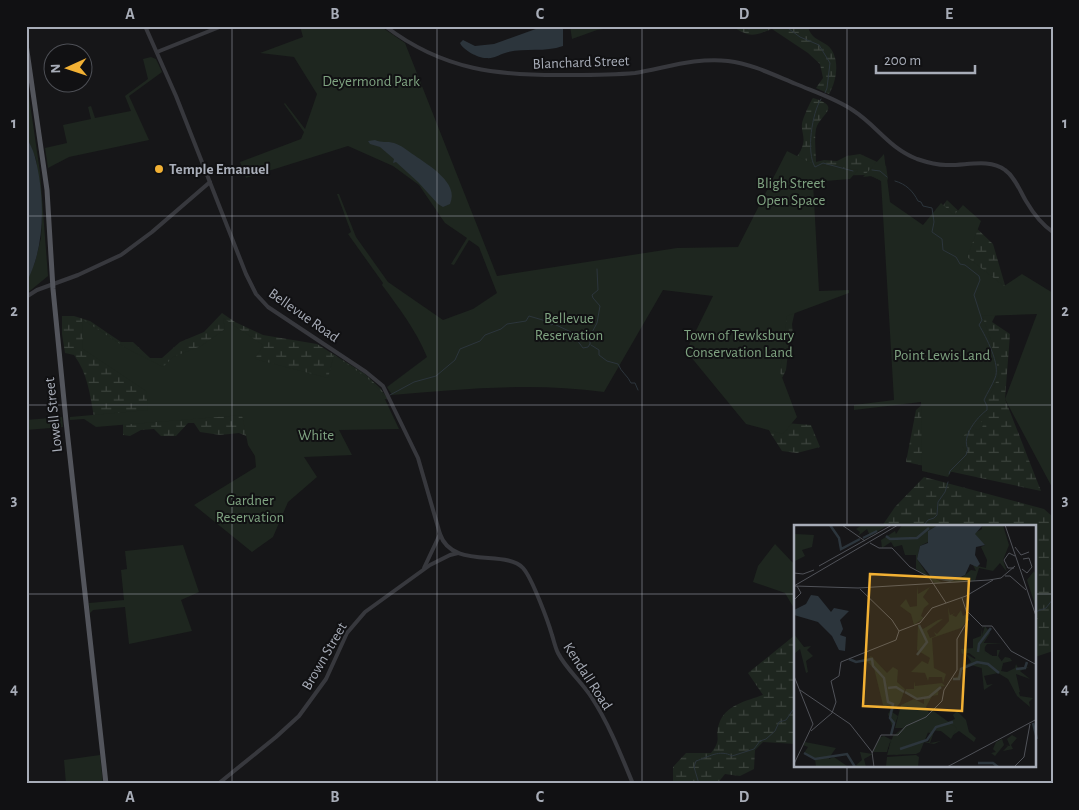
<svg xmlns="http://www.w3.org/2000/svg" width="1079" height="810" viewBox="0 0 1079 810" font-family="'Alegreya Sans',sans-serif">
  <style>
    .wetland { fill: url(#wetland-marsh) }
    .green { fill: #1e261f }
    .water { fill: #2c353c }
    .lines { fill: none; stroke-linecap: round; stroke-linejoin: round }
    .stream { stroke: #2c353c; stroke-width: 1 }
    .minor { stroke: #37383d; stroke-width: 4 }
    .major { stroke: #53555c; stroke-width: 5 }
    .grid { fill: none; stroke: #a8adb8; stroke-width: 1; stroke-opacity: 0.55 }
    .poi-dot { fill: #f2b134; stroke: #111113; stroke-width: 2 }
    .labels { text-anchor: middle; stroke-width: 4; stroke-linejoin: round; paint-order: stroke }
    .street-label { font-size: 15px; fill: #a8adb8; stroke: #111113 }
    .park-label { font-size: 15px; fill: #7fa381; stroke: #111113 }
    .poi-label { font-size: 15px; font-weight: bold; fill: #a8adb8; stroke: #111113; text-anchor: start }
    .inset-river { fill: none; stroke: #2c353c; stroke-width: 2.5 }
    .inset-road { fill: none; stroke: #505258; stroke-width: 1 }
    .view { fill: #f2b134; fill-opacity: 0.15; stroke: #f2b134; stroke-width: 2.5 }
    .inset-edge { fill: none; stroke: #a8adb8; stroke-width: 2.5 }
    .neatline { fill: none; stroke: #a8adb8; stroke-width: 2 }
    .grid-label { font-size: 16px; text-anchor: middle; font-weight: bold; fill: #a8adb8 }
  </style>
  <defs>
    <pattern id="wetland-marsh" width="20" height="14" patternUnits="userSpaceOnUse" patternTransform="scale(1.25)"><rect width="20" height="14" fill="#1e261f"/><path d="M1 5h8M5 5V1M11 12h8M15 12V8" fill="none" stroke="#3c433d"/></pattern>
  </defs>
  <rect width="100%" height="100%" fill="#161618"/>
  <g class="wetland">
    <path d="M732,26L808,27C811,38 818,39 827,45C841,56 837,81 829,94L816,88L823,78L820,64L808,53L772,29C753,36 750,38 732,26Z"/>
    <path d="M813,98C844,107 819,115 816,129C814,140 816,152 816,162L824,160L837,161L847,156L860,154L886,166L888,179L885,182L868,175L806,176L795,311L792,324L793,336L789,345L786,370L780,382L785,423L811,425L820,447L797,453L782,451L771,434L768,427L787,167C794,160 801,154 803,144C805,137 801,131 802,124C802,120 811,100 813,98Z"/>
    <path d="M947,200L993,244L1007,292L992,322L1010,334L1005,399L1041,491L906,462L916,410L945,384L927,228Z"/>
    <path d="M222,313L235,322L263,335L317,344L365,374L380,388L388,399L94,417C90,395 88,374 74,355L65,353L62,334V316H74L90,321L121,342H133L150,358H162L180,342L204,332Z"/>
    <path d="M249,413L251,438L239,433L220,435L200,432L194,423H188L176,436H161L154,429L141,430L130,436L123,435V420Z"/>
    <path d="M924,477L1044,509L1053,517V651L1035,657V526H882L895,507Z"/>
    <path d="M795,635V744L763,742L755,750L754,769L740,776L725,774L717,784H673V767L686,753H711C723,738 714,737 719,724C725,705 746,701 763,695L748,673Z"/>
  </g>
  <g class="green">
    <path d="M300,26H380L405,43L497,276L677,248L738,247L787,151L813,164L858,170L850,179L813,182L819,291L849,290V293L787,316L780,372L797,417L783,434L746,424L686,351L713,296L663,290L604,392C533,382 463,389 392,395L387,387L427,357C416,330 399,308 382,285L383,283L348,234L351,232L337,194H339L356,237L388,282L443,320L473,309L497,293L479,247L469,240L454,265L451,264L467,238L445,223L419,185L393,166L348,146L246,178L240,162L301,139L304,132L284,104L285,103L305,129L317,94L294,57L260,53L303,37Z"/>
    <path d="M570,26H616V27L597,30L572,39Z"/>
    <path d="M151,57L156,59L162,72L129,96L149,140L69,157L48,168L45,148L67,143L63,125L91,119L88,107L91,106L95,118L131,111L125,96L148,79L143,59Z"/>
    <path d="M26,76L40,172L48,276L26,294V283L35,262L41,238L42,219L36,159L26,135Z"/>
    <path d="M884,154L890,202L923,225L941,203L954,215L963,205L981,221L967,257L1004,286L1022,274L1053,293V489L1005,399L1037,314L982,316L991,340L993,353L995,356L999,375L992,391L986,399L987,413L980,414L978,416L983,424L982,428L977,430L972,427L962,437V446L968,455L964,459L959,470L951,472L948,477L922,471L921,402L854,410V405L894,400L881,181L872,176L863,177Z"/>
    <path d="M223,318L263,345L255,359L328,378L334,355L367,378L381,391L399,429L339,430L352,455L304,457L317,477L288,502L273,537L252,552L194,505L256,467L255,456L248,445L242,415L96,427L84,419L70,420V417L148,410L146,391L83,349L82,319L126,348L163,367L173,357L201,346L225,329Z"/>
    <path d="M62,417L63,427L26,430V420Z"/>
    <path d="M775,544L795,565V610L785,593L753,582L758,566Z"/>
    <path d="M183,545L199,592L181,600L192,631L129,644L125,607L93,610L90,613L89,603L124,600L121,570L127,569L125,551Z"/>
    <path d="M100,755L103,784H66L64,760Z"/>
  </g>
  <g class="water">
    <path d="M544,26H563V46C544,53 523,47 505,53C498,55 494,59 486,58C478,58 463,50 460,43L463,40L475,46L494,44Z"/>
    <path d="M26,135C29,143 33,149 35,157C45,196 46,247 26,283Z"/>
    <path d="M375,140C382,143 387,141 394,143C401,145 408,151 414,155C428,165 460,183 450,204L443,207L438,204L418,182L396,162L393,163L394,159L380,147L370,144L368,141Z"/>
  </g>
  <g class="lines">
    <g class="stream">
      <path d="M739,26L749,29L757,26"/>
      <path d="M785,26L800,37L819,45L830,63L827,88L825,93"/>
      <path d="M821,99C812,113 806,152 815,167L823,163L853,171"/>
      <path d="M872,170L880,171L887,177"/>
      <path d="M895,181C906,184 913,191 918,201L921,202L923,206L932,208L934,222L932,232L942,239L943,250L956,257L960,264L965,265L979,276L980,280L974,295L982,320L979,325C986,337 1001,365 995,378C992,386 987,393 984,400L987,406V410C977,417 961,437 968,449L966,455L950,471L949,474"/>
      <path d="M590,344V336L597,323L600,306L593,298L592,295L598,290L597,269"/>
      <path d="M591,345L599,350V355L607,361L618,364C621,372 628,376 631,383H635L638,390"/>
      <path d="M390,395L414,382L436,376L455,360L460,349L480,341L485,335L501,329L507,324L526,321L529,316L546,321L551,325L554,324L571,332L583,348L588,347L590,344"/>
      <path d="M919,526L924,525L928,520L934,518L937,515L938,502L945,492L948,482"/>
      <path d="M1053,566L1051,568L1053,574"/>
      <path d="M1035,612L1046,608L1053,599"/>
      <path d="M699,784L694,767L696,761C708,757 720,749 732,756L754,749L760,741L766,739L775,731L779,722L786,720L795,707"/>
    </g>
    <g class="minor">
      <path d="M145,26L176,96L246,274L256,294L268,307L366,372L383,386L418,458L440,534C452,570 506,549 523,568C532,578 548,621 552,635C554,641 555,647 558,653C566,669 582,682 592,698C609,724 621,755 633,784"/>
      <path d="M385,26C444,71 499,76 570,75C592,75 613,75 635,73C665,68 697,57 728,61C752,64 774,75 796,84C815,92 837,99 854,111C877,126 889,148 917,159C926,162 936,165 946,165C965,166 989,158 1005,170C1015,177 1020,191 1026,201C1033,213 1041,224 1053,232"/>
      <path d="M157,52L222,26"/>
      <path d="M26,297L37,290L78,275L121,255L152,232L210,182"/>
      <path d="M424,568L440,534"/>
      <path d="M218,784L276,737L299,716L326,679L347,633L365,612L430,565L450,555L458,553"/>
    </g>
    <path class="major" d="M26,44L47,190L53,289L66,421L106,784"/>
  </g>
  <path class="grid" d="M232,26V784M437,26V784M642,26V784M847,26V526M26,216H1053M26,405H1053M26,594H795M1035,594H1053M847,766V784"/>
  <circle class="poi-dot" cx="159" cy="169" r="5"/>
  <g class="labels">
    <g class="street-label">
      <text transform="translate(581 62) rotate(-2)" y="5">Blanchard Street</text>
      <text transform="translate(304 315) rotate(35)" y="5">Bellevue Road</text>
      <text transform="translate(53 415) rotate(-96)" y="5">Lowell Street</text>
      <text transform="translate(324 656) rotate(-60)" y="5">Brown Street</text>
      <text transform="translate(588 676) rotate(57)" y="5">Kendall Road</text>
    </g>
    <g class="park-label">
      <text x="371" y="86">Deyermond Park</text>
      <text x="791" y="188">Bligh Street<tspan x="791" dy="17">Open Space</tspan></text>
      <text x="569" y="323">Bellevue<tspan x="569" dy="17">Reservation</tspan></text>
      <text x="739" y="340">Town of Tewksbury<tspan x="739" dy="17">Conservation Land</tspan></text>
      <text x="942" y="360">Point Lewis Land</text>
      <text x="316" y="440">White</text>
      <text x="250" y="505">Gardner<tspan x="250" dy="17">Reservation</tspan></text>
    </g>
    <g class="poi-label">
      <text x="169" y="174">Temple Emanuel</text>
    </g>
  </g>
  <g transform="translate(794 525)">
    <rect width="242" height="242" fill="#161618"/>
    <path d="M40,232L53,241L25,242L35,234Z" fill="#1e261f"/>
    <path d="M191,101L196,108L189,119L191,126L207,137L211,132L216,133L218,136L209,138L207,146L222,158L226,171L239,173L235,177L236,182L223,171L215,154L205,148L177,140L168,145L164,155H158L166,150L168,142L177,137L172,129L181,134ZM77,131L93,148L99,142L104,145L103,157L111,164L106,178L98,187L104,191L99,204L94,189L97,184L89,180L80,143L72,136ZM163,186L172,195L175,207L182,213L180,217L165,206L159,210L141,204L136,218L147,216L140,219L129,217L103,230L94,227L97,215L93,225L92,214L135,217L137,208L128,207L161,194L159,190ZM218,210L223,213L217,220L219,224L209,226L214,221L210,220L201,231L197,228L202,227L199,224L202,217L208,214L210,220L216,221L213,214Z" fill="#1e261f"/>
    <path d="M68,0H94L76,11L73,4L64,11L66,7L62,4ZM108,0H144L134,6V17L126,21L123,34L133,49L149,58L166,54L177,45L182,46L179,40L192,43L193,35L187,22L191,20L179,9L188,4L187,0H209L215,20L209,35L213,47L206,38L199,46L185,43L181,56L154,58H141L122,44V30H111L108,20L100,22L97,17L88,23L87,15L101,6L102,9ZM0,2L1,9L20,10L18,22L8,25L11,31L1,36ZM240,46L242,50V83L233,55ZM123,60L124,69L136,62L129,72L135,79L130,83L127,91L130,93L120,100L117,89L106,81L112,74L116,82L123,81ZM154,82L156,90L161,88L158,90L162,92L167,85L169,91L173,89V96L167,103L138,113L140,143L152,149L149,158L148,152H135L134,156L131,148L117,147L128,136L134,139L136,133L123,125L124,99L129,104L144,95L149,94L133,106L136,113L142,111L140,107L143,109L155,96ZM192,101L188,103L189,118H210L193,119L191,122L190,128L199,131H203V125H206L204,131L209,138L207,146L213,147L221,143L222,139L224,143L235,142L226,146L236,154L222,149L226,167L222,169L214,154L204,148L190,151L193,160L199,159L190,165L187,137L175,128L168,129L167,124L179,123V114L187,111L188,102ZM0,109L10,122L17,121L13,125L19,131L12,136L14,147L12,148L6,124L0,129ZM120,156L121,161L148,158L151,161L145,162L144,170L138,171L132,182L135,188L138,185L163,203L157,214L147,206L135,205L126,227L122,229L93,230L99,211L109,203H101L107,180L120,174L130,179V172L123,174L111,167L112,164H120ZM90,211L96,214L93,227H79L86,212ZM11,217L42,223L35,233V240L22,242L21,234L10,228L14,222L9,220ZM66,227L79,229L70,234L72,242H60L68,235ZM122,230L125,232L124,242L92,241L93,232Z" fill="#1e261f"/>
    <path d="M144,0L188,1L181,9L191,20L182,22L181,30L186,39L183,42L176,39L171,50L156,57L138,53L123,34L126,21L134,18V6ZM17,70L24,71L37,87L40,83L55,86L46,95L49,104L46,110L52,112L51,126L45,125L38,111L24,97L0,90V85L12,79Z" fill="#2c353c"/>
    <path class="inset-river" d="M36,0L45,13L47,24L66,14M92,11L96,14L123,13L135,3M69,13L83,6M184,127L185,119L197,103M123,130L133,117L125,100M55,134L62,137L78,134L79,141L90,153L94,177L99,179L96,193L100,198L97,210M222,144L231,143L233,137M159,154H165L167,144L183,137L194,139L205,148M94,163L102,162L110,167M111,167L123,174L135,172L147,162M239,198L243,214M106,224L133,215L142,202L159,197M10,228L21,234L53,229L61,242M184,238H199L204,242"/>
    <path class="inset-road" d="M48,0L71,16M211,0L243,94M76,18L85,23H98L116,42L135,52L152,78M221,22L227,30L235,27M25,41L98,0M220,43H214L210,35L215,28L221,31M228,44L233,48L238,42L235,33L229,34M0,48L9,49L20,45M211,51H216L232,65M0,61L104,0M1,61L64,63L195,55L207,53L221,41M66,64L98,95L105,106M168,73L172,85L188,101H198L217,126L243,140M0,75L7,68L3,61M105,106L126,98L138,83L172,71L199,55M0,151L19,199L0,239M6,165L56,199L78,227L80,242M17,206L38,188L42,177L37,156L45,151L47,137L102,115L105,106M78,228L87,210H104L112,201L132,192L148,176L150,165L163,145V114L174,95L172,85M153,242L243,194M220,242L230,232L236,199"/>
    <path class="view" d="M76,49L175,54L168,186L69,181Z"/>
    <rect width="242" height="242" class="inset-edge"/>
  </g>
  <rect width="1079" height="810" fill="none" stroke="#111113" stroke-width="55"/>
  <g transform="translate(68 68) rotate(267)"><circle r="24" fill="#111113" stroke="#4d4f55"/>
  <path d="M0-4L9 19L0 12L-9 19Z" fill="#f2b134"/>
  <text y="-8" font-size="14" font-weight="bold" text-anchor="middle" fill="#a8adb8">N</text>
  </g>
  <path d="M876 65v8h99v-8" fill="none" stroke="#a8adb8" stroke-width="2.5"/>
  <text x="884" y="65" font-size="15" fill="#a8adb8" stroke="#111113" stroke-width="4" paint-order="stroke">200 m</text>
  <rect x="28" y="28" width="1024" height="754" class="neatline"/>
  <g class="grid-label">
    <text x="130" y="19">A</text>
    <text x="335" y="19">B</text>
    <text x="540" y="19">C</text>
    <text x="744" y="19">D</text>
    <text x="949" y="19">E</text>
    <text x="14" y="128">1</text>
    <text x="1065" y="128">1</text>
    <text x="14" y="316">2</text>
    <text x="1065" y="316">2</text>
    <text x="14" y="505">3</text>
    <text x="1065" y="505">3</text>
    <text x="14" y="694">4</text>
    <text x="1065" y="694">4</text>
    <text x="130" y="802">A</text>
    <text x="335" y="802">B</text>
    <text x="540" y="802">C</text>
    <text x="744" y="802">D</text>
    <text x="949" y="802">E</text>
  </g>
</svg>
